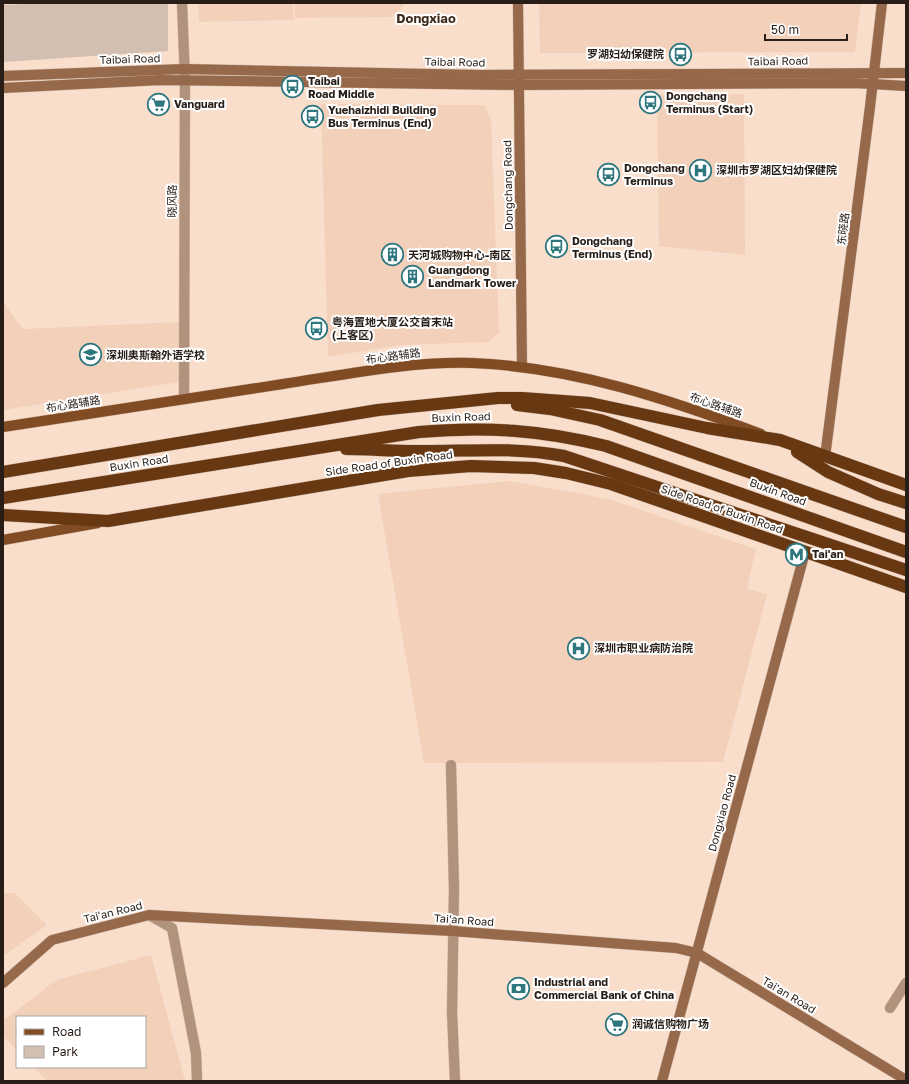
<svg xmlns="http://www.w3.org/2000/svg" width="909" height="1084" viewBox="0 0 909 1084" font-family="'Golos Text','Noto Sans SC',sans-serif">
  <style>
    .built { fill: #f2d0ba }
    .green { fill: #d3bfb1 }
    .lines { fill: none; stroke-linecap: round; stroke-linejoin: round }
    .street-casing { stroke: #d4bbab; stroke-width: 11 }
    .secondary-casing { stroke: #d4bbab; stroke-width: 11 }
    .primary-casing { stroke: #d4bbab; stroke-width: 11 }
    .highway-casing { stroke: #d4bbab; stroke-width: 13 }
    .street { stroke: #b1927d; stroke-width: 10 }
    .secondary { stroke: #96694b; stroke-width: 10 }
    .primary { stroke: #814c24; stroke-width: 10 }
    .highway { stroke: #673811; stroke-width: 12 }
    .labels { text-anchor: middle; stroke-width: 4; stroke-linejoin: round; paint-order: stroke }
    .poi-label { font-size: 11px; font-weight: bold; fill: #281e17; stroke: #fff; text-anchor: start }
    .street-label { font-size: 11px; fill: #281e17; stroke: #fff }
    .quarter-label { font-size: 13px; font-weight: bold; fill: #402c1d; stroke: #fff }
  </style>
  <rect width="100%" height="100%" fill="#fadecc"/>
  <g class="built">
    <path d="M198,3H293L294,20L199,22Z"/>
    <path d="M295,3H406L391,17L295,18Z"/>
    <path d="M539,3H861L855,52L540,53Z"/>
    <path d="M657,94H744L745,255L659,246Z"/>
    <path d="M321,104L485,105L491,121L499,333L488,342L400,345L328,357Z"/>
    <path d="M3,302L23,329L180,322L179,382L3,410Z"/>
    <path d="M510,481L608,499L756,549L747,589L767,594L723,762L424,763L378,494Z"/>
    <path d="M3,893H15L47,925L3,956Z"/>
    <path d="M151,955L185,1081H47L33,1067H145V1017H17V1050L3,1036V1021L56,980Z"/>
  </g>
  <path class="green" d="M47,3H168V51L3,62V5Z"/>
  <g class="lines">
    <defs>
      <g id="street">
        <path d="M182,3L185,80L184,399"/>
        <path d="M451,765L454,889L452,1012L455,1081"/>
        <path d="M149,915L172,928L196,1053L197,1081"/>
        <path d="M890,1008L906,983"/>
      </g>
      <g id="secondary">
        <path d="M518,3L522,367"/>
        <path d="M3,76L184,69L480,75L906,73"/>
        <path d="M3,88L160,80L519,85L854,83L906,86"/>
        <path d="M825,457L870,107L882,3"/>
        <path d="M3,983L52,940L149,915L452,931L676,948L697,953L906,1080"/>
        <path d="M662,1081L805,552"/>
      </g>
      <g id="primary">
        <path d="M3,427C96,413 190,398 283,384C343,375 411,361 472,363C573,367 668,399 761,434"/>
        <path d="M3,540L98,523"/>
      </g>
      <g id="highway">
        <path d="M517,405L550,409L600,420L906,527"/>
        <path d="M346,449C368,449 391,451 413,451C465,452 512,446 564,456L906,570"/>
        <path d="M797,452L828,472L878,494L906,503"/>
        <path d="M3,472L378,410L498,398H522L590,403L707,428L780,440L906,485"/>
        <path d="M3,498L419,432C486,426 541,430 606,446L906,552"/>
        <path d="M3,515L108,521L408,471L471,466L534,468L566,473L611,484L906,587"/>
      </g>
    </defs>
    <use href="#street" class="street-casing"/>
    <use href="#secondary" class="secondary-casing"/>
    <use href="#primary" class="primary-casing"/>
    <use href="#highway" class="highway-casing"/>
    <use href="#street" class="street"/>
    <use href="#secondary" class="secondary"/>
    <use href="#primary" class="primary"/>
    <use href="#highway" class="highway"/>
  </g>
  <defs>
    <symbol id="bus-ring" viewBox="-11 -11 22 22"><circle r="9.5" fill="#fff" stroke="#2e777f" stroke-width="1.5"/><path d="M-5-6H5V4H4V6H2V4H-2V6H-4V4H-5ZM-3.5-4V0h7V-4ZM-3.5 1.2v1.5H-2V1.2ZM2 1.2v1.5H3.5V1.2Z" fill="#2e777f"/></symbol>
    <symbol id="supermarket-ring" viewBox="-11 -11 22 22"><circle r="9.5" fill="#fff" stroke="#2e777f" stroke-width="1.5"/><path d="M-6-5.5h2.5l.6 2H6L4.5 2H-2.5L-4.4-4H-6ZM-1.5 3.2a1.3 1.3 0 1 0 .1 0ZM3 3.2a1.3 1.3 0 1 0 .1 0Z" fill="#2e777f"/></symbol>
    <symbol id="hospital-ring" viewBox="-11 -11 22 22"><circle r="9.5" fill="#fff" stroke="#2e777f" stroke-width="1.5"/><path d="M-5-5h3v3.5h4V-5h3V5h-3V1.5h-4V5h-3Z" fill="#2e777f"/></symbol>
    <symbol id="building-ring" viewBox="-11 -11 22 22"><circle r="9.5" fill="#fff" stroke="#2e777f" stroke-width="1.5"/><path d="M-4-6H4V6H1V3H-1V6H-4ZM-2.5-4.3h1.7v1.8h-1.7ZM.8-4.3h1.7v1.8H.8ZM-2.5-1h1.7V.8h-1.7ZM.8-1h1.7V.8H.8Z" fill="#2e777f"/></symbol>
    <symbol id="school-ring" viewBox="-11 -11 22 22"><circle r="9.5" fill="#fff" stroke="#2e777f" stroke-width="1.5"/><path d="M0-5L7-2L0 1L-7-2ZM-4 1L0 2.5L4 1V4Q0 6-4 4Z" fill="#2e777f"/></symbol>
    <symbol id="metro-ring" viewBox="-11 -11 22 22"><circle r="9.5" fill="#fff" stroke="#2e777f" stroke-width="1.5"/><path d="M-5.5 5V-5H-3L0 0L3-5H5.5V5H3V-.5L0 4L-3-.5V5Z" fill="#2e777f"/></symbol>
    <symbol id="bank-ring" viewBox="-11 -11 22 22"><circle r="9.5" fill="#fff" stroke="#2e777f" stroke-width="1.5"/><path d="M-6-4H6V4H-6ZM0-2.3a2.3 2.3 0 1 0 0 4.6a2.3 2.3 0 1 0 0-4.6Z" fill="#2e777f"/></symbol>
  </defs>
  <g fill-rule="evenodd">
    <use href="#bus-ring" x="668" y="42" width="25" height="25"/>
    <use href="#bus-ring" x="280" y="74" width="25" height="25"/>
    <use href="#bus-ring" x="638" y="90" width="25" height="25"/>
    <use href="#supermarket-ring" x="146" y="92" width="25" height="25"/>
    <use href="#bus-ring" x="300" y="104" width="25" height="25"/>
    <use href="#hospital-ring" x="688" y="158" width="25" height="25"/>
    <use href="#bus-ring" x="596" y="162" width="25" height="25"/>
    <use href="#bus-ring" x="544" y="234" width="25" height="25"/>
    <use href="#building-ring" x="380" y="242" width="25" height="25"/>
    <use href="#building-ring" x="400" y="264" width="25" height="25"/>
    <use href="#bus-ring" x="304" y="316" width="25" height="25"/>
    <use href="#school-ring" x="78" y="342" width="25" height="25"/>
    <use href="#metro-ring" x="784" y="542" width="25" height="25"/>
    <use href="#hospital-ring" x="566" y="636" width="25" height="25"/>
    <use href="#bank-ring" x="506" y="976" width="25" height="25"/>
    <use href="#supermarket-ring" x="604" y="1012" width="25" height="25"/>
  </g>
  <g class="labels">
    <g class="poi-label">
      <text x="664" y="58" text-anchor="end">罗湖妇幼保健院</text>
      <text x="308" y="85">Taibai<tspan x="308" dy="13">Road Middle</tspan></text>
      <text x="666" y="100">Dongchang<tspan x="666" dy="13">Terminus (Start)</tspan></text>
      <text x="174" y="108">Vanguard</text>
      <text x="328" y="114">Yuehaizhidi Building<tspan x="328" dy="13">Bus Terminus (End)</tspan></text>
      <text x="624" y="172">Dongchang<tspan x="624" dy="13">Terminus</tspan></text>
      <text x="716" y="174">深圳市罗湖区妇幼保健院</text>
      <text x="572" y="245">Dongchang<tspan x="572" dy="13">Terminus (End)</tspan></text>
      <text x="408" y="259">天河城购物中心-南区</text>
      <text x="428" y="274">Guangdong<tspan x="428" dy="13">Landmark Tower</tspan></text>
      <text x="332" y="326">粤海置地大厦公交首末站<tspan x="332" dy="13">(上客区)</tspan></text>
      <text x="106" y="359">深圳奥斯翰外语学校</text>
      <text x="812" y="558">Tai'an</text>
      <text x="594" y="652">深圳市职业病防治院</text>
      <text x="534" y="986">Industrial and<tspan x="534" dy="13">Commercial Bank of China</tspan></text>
      <text x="632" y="1028">润诚信购物广场</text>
    </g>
    <g class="street-label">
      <text transform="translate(130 59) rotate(-2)" y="4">Taibai Road</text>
      <text transform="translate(778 61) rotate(-1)" y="4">Taibai Road</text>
      <text transform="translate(455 62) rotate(1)" y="4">Taibai Road</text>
      <text transform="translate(508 185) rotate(-91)" y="4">Dongchang Road</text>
      <text transform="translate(172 201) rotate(-90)" y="4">晓风路</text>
      <text transform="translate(843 229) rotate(-83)" y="4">东晓路</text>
      <text transform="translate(393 356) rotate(-8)" y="4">布心路辅路</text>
      <text transform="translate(73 404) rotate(-9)" y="4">布心路辅路</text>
      <text transform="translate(716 405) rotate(19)" y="4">布心路辅路</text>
      <text transform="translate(461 417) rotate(-2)" y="4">Buxin Road</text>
      <text transform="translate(139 463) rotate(-9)" y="4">Buxin Road</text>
      <text transform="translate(389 463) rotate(-8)" y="4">Side Road of Buxin Road</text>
      <text transform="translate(778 492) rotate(20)" y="4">Buxin Road</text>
      <text transform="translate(722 509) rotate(19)" y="4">Side Road of Buxin Road</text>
      <text transform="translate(722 813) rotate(-75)" y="4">Dongxiao Road</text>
      <text transform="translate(113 912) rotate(-14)" y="4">Tai'an Road</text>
      <text transform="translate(464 920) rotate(4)" y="4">Tai'an Road</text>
      <text transform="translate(789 995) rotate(31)" y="4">Tai'an Road</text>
    </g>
    <g class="quarter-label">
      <text x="426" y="23">Dongxiao</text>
    </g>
  </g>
  <rect width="909" height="1084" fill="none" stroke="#281e17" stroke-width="8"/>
  <rect x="16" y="1016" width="130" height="52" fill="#ffffff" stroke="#a9a5a2"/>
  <rect x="24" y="1029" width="20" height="6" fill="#814c24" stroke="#a9a5a2"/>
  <text x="52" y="1036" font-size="12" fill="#281e17">Road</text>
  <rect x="24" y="1046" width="20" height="12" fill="#d3bfb1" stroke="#a9a5a2"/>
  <text x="52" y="1056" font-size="12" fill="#281e17">Park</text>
  <path d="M765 34v6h82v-6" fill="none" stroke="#281e17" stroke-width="2"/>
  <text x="771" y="34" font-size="12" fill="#281e17" stroke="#ffffff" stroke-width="3" paint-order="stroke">50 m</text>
</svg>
